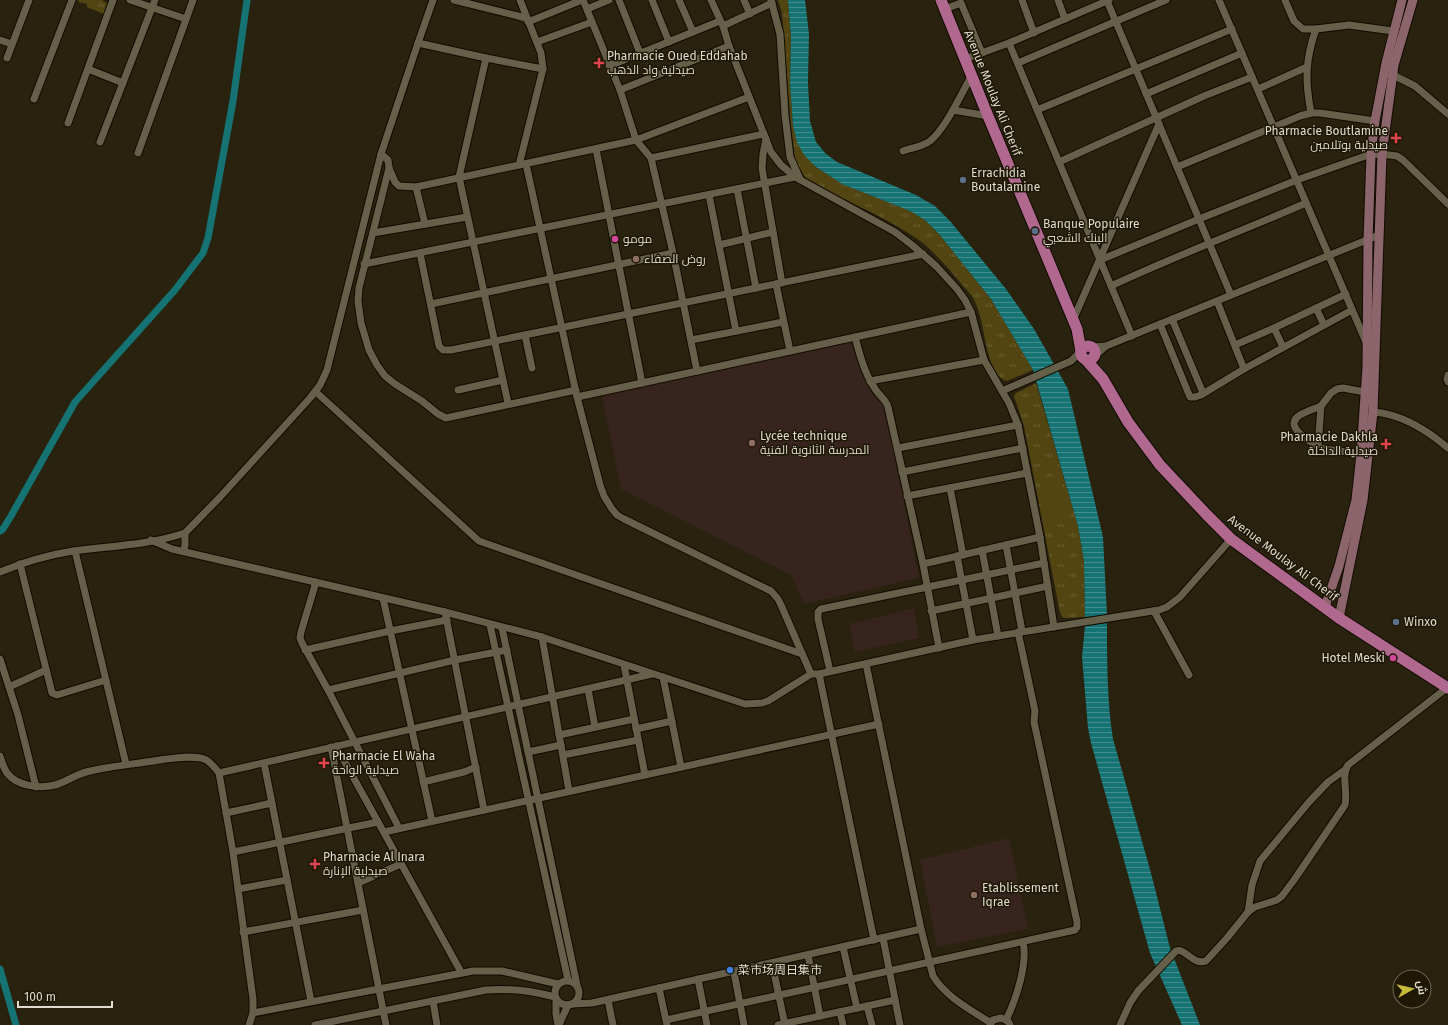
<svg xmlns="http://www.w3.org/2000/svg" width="1448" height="1025" viewBox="0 0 1448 1025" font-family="'Fira Sans',Cairo,'Noto Sans SC',sans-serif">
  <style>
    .education { fill: #37241e }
    .grass { fill: url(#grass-tufts) }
    .pitch { fill: #534512 }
    .water { fill: url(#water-rules) }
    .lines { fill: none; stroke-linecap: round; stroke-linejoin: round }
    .canal { stroke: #167373; stroke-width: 7 }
    .street-casing { stroke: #110b00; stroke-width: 9 }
    .secondary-casing { stroke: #110b00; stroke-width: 11 }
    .primary-casing { stroke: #110b00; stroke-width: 13 }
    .street { stroke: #665f49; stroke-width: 7 }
    .secondary { stroke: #8b646c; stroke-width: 9 }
    .primary { stroke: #b0688f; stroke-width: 11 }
    .health-dot { fill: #e0444e; stroke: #1e1805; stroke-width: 1.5 }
    .service-dot { fill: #5c6f8a; stroke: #1e1805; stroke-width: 1.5 }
    .hotel-dot { fill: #d1479c; stroke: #1e1805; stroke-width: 1.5 }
    .education-dot { fill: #8d6e63; stroke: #1e1805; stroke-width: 1.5 }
    .shop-dot { fill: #3f7fe0; stroke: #1e1805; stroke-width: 1.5 }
    .labels { text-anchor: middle; stroke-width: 3; stroke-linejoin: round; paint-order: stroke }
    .poi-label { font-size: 12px; fill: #dfdbcf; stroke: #1e1805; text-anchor: start }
    .street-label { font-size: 12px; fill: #dfdbcf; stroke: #1e1805 }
  </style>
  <defs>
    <pattern id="grass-tufts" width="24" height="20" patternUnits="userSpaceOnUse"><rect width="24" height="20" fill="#534512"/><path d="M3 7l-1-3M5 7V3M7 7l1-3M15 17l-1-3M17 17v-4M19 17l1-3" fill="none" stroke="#6b5f33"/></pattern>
    <pattern id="water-rules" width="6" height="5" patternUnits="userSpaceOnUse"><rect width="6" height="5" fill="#167373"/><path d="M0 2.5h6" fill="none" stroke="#438d8c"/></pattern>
  </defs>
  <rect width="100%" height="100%" fill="#28220e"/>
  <g class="education">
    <path d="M849,339L873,395L883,397L919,578L804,604L791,575L621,489L600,387Z"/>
    <path d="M914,608L919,638L855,652L849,624Z"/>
    <path d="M1009,838L1028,929L937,947L920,860Z"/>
  </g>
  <g class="grass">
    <path d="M79,0H103V1L107,3L104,14L87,7V4L78,2Z"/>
    <path d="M778,0H788L791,37L790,83L793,126L816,167L842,184L910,211L925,220L939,234L991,299L1033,370L1007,381C988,377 985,332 980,316C978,309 976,302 972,296C955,277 939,255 919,240C885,216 845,201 808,181L797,166L795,158L791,127L782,13Z"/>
    <path d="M1036,383L1078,526L1084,561L1085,617L1065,618L1062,617L1060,613L1024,426L1014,396L1016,393Z"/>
  </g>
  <path class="pitch" d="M1061,478L1068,518L1047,522L1040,482Z"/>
  <g class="water">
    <path d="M788,0H805L809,34L808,83L810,121L816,142L825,153L837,162L916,195L935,206L950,221L1006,289L1034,329L1068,389L1103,537L1107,615L1085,617L1084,561L1078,526L1033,370L991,299L939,234L925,220L910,211L842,184L816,167L804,155L797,142L793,126L790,83L791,37Z"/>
    <path d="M1107,623C1107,661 1107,701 1113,739L1151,873L1170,948L1200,1025H1182L1150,953L1091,743L1088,728L1082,657L1085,626Z"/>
  </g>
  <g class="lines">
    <g class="canal">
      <path d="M0,531L3,529L11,516L75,402L175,290L203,253L208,238L233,101L247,0"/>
      <path d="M0,969L16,1025"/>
    </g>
    <defs>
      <g id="street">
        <path d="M130,0L186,19"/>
        <path d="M454,0L526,18"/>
        <path d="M583,0L620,90L636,140L651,158L673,253L697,371"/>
        <path d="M619,0L640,53"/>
        <path d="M652,0L669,42"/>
        <path d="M679,0L693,32"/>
        <path d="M711,0L723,26L729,46L771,152L781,165L795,177L895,232L912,245L936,266L957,289L965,300L971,312L984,360L1009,403L1018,425L1040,537L1054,627"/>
        <path d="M744,0L750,14"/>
        <path d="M771,0L780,34L785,115L790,157L800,179"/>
        <path d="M1022,0L1034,33"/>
        <path d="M1058,0L1065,19"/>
        <path d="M1219,0L1366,342"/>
        <path d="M1285,0L1294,21L1303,29H1316L1349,25L1393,31"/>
        <path d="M1107,1L1231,295"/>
        <path d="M587,9L609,0"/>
        <path d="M945,9L961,3L982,53"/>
        <path d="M528,22L582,0"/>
        <path d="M723,26L772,3"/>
        <path d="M0,40L12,44"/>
        <path d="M537,42L592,22"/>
        <path d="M418,43L486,58L543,69"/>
        <path d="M1009,43L1132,336"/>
        <path d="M7,58L29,0"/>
        <path d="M486,58L459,177L508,403"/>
        <path d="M965,59L1009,43L1109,0"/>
        <path d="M1018,63L1166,0"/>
        <path d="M609,66L720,21"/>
        <path d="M88,69L123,83"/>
        <path d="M1393,75L1415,86L1448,114"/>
        <path d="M1258,89L1307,67"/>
        <path d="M620,90L729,46"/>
        <path d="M1146,94L1242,53"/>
        <path d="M34,99L72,0"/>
        <path d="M953,110L988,116"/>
        <path d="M1037,110L1232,29"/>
        <path d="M1311,113C1305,81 1305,60 1316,29"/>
        <path d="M68,123L113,0"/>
        <path d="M766,139L763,154L762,168L782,283"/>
        <path d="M100,142L155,0"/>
        <path d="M596,149L642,383"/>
        <path d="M903,151C911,148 922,147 930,141C946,128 961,94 972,75"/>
        <path d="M138,153L193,0"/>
        <path d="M381,154L388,160L389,168L395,182L399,186L416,187L636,140L749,97"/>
        <path d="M651,158L764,134"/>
        <path d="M1059,162L1204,96L1252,77"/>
        <path d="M526,164L577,397L600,485L604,496L612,509L617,515L624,519L771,591L778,599L781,605L811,674"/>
        <path d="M519,165L543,69L541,53L520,0"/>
        <path d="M1177,167L1300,116L1311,113H1320L1375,121"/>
        <path d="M389,168L359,288L358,301L361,323L369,350L377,365L385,376L395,384L422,401L438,414L446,418L576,390"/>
        <path d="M416,187L425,224"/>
        <path d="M737,189L756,288"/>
        <path d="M709,195L736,331"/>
        <path d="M373,233L467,217"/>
        <path d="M719,245L773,232"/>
        <path d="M420,253L439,346L443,350H451L923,254"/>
        <path d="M1100,260L1199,219L1297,180L1371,154L1389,155L1397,156L1403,160L1448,204"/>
        <path d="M364,264L795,177"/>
        <path d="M776,284L790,351"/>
        <path d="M1111,286C1175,256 1242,231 1306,203"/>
        <path d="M1217,301L1244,369L1352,310"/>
        <path d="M431,304L673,253"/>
        <path d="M1316,308L1324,325"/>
        <path d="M1172,319L1203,393"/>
        <path d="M1073,320L1159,124"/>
        <path d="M1160,324L1190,397H1195L1201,395L1244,369"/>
        <path d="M1274,328L1283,347"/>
        <path d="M525,335L532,368"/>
        <path d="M855,337C860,355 864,372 874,387C878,395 886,399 888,407L923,564L939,648"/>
        <path d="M691,340L783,322"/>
        <path d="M1235,345L1274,328L1346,294"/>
        <path d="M1093,347L1106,346L1379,235"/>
        <path d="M1096,355L1106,346"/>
        <path d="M1448,375L1447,379L1448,382"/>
        <path d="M870,381L984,360"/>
        <path d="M458,390L503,380"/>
        <path d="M1002,391L1071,361L1081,351"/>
        <path d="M316,392L479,541L802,654"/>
        <path d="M577,397L971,312"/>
        <path d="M1373,412C1401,414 1427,430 1448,448"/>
        <path d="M1318,447C1310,441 1282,426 1300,415C1307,411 1314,409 1321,406"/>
        <path d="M898,448L1018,425"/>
        <path d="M1361,454L1325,449L1318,447L1321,406L1331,393L1337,389L1343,388L1365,392"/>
        <path d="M902,472L1023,448"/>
        <path d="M950,488L963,555"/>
        <path d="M907,496L1027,473"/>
        <path d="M151,540L172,549L445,612L542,637L745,704L762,703L768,701L811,674H819L973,640L1159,610L1167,607L1180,597L1231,539"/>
        <path d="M1006,545L1022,631"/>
        <path d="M184,550L185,545V533"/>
        <path d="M982,550L998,636"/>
        <path d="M75,551L126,764"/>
        <path d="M957,556L973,640"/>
        <path d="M20,564L52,693L57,695L106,680"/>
        <path d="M923,564L1040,537"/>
        <path d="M0,572C24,562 48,555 73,551C110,546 149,545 185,533L220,497L310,398L320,385L327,370L381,154L418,43L433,0"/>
        <path d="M316,582L301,632L300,638L302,643L328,690L399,828"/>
        <path d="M383,598L432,821"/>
        <path d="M931,611L1048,586"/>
        <path d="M1154,611L1189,675"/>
        <path d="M445,612L484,810"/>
        <path d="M490,625L568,980"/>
        <path d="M502,628L577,985"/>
        <path d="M542,637L569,791"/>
        <path d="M305,650L390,631L447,620"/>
        <path d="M0,659L9,687L46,670"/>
        <path d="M866,664L921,929L933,976C946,997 971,1010 991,1023"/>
        <path d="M624,665L645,775"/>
        <path d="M830,671L818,619V612L821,609L1044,563"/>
        <path d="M819,674L874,940"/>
        <path d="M663,677L681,767"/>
        <path d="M9,687L18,715L36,787"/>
        <path d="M588,689L595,727"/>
        <path d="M328,690L455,660L507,650"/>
        <path d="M636,729L672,721"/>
        <path d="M559,735L634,719"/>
        <path d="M336,746L461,972"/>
        <path d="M331,747L386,1025"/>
        <path d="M528,752L561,745"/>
        <path d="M563,755L638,740"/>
        <path d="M0,756C2,762 3,767 7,773C17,786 39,789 55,785C66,782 75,775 86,772C106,767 126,765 146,762C161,760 190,754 204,759C210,761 215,768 219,773L233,852L253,999V1013L249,1025"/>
        <path d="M264,763L311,1001"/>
        <path d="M219,773L652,674"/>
        <path d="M423,782L464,772L476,767"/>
        <path d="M226,813L272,803"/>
        <path d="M384,832L879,724"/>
        <path d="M233,852L378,822"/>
        <path d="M358,883L401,864"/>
        <path d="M238,889L287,880"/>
        <path d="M1248,912L1252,885L1260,861L1309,802L1328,782L1346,769"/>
        <path d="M243,932L363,910"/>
        <path d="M883,938L900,1025"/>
        <path d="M843,947L857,1008"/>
        <path d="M808,955L820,1016"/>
        <path d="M772,963L785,1025"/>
        <path d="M734,972L744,1025"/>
        <path d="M698,979L707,1025"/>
        <circle cx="567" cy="993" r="12"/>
        <path d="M659,988L667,1025"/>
        <path d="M556,999V1014L558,1025"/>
        <path d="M608,1000L613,1025"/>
        <path d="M433,1001L437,1025"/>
        <path d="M572,1004L592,1003L921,929"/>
        <path d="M867,1006L872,1025"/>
        <path d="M840,1012L843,1025"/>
        <path d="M253,1013L473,971H502L558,984"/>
        <path d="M666,1020L1075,930L1077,927V922L1034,722L1035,711L1018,632"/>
        <path d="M1006,1020C1016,1000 1028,963 1023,942"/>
        <path d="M315,1025L486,990C509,988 532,991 555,997"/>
        <path d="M559,1025L568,1005"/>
        <path d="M778,1025L895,1000"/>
        <path d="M990,1025L993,1020L1001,1018L1008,1021L1010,1025"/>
        <path d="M1120,1025L1130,1003L1138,991L1176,951C1185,947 1193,966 1206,961L1227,938L1248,912L1255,907L1277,900L1282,896L1294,880L1345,805C1348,792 1341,776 1348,765L1448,687"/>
      </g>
      <g id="secondary">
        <path d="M1325,607L1339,566L1356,500L1361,454L1367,367L1368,240L1371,154L1375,121L1386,63L1402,0"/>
        <path d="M1339,618L1363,500L1373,412L1382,154L1394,65L1413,0"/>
      </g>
      <g id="primary">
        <path d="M941,0L988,116L1077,329L1081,351"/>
        <circle cx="1088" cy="353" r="7"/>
        <path d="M1087,361L1103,379L1128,422L1160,465L1207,515L1231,539L1339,618L1448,688"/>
      </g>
    </defs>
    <use href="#street" class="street-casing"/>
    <use href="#secondary" class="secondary-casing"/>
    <use href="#primary" class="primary-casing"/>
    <use href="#street" class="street"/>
    <use href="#secondary" class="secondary"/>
    <use href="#primary" class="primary"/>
  </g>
  <g class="health-dot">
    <path d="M597 57h4v4h4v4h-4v4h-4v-4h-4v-4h4z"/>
    <path d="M1394 132h4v4h4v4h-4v4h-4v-4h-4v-4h4z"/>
    <path d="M1384 438h4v4h4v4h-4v4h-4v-4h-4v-4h4z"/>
    <path d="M322 757h4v4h4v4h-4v4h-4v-4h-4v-4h4z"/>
    <path d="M313 858h4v4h4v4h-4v4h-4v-4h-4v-4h4z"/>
  </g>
  <g class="service-dot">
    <circle cx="963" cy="180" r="4"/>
    <circle cx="1035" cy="231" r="4"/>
    <circle cx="1396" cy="622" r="4"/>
  </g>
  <g class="hotel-dot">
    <circle cx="615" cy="239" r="4"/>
    <circle cx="1393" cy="658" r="4"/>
  </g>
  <g class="education-dot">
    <circle cx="636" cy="259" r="4"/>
    <circle cx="752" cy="443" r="4"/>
    <circle cx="974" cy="895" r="4"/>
  </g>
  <circle class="shop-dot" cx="730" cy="970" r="4"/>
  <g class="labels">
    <g class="poi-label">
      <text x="607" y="60">Pharmacie Oued Eddahab<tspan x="607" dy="14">صيدلية واد الذهب</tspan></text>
      <text x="1388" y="135" text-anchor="end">Pharmacie Boutlamine<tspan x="1388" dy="14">صيدلية بوتلامين</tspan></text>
      <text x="971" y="177">Errachidia<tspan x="971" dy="14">Boutalamine</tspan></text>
      <text x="1043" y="228">Banque Populaire<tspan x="1043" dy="14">البنك الشعبي</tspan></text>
      <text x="623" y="243">مومو</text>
      <text x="644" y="263">روض الصفاء</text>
      <text x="760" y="440">Lycée technique<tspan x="760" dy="14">المدرسة الثانوية الفنية</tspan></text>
      <text x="1378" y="441" text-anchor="end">Pharmacie Dakhla<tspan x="1378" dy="14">صيدلية الداخلة</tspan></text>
      <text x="1404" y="626">Winxo</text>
      <text x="1385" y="662" text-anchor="end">Hotel Meski</text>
      <text x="332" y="760">Pharmacie El Waha<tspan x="332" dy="14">صيدلية الواحة</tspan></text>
      <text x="323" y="861">Pharmacie Al Inara<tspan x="323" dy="14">صيدلية الإنارة</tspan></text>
      <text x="982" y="892">Etablissement<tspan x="982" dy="14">Iqrae</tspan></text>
      <text x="738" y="974">菜市场周日集市</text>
    </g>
    <g class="street-label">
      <text transform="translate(993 93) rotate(68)" y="4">Avenue Moulay Ali Cherif</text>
      <text transform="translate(1283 558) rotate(37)" y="4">Avenue Moulay Ali Cherif</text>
    </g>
  </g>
  <g transform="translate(1412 989) rotate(82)"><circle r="19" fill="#1e1805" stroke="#6b6656"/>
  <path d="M0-3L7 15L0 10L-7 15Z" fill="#c8bb3b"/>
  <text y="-6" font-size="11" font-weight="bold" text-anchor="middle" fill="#dfdbcf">ش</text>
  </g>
  <path d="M18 1001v6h94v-6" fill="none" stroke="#dfdbcf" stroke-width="2"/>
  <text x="24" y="1001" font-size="12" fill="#dfdbcf" stroke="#1e1805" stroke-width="3" paint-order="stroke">100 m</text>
</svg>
